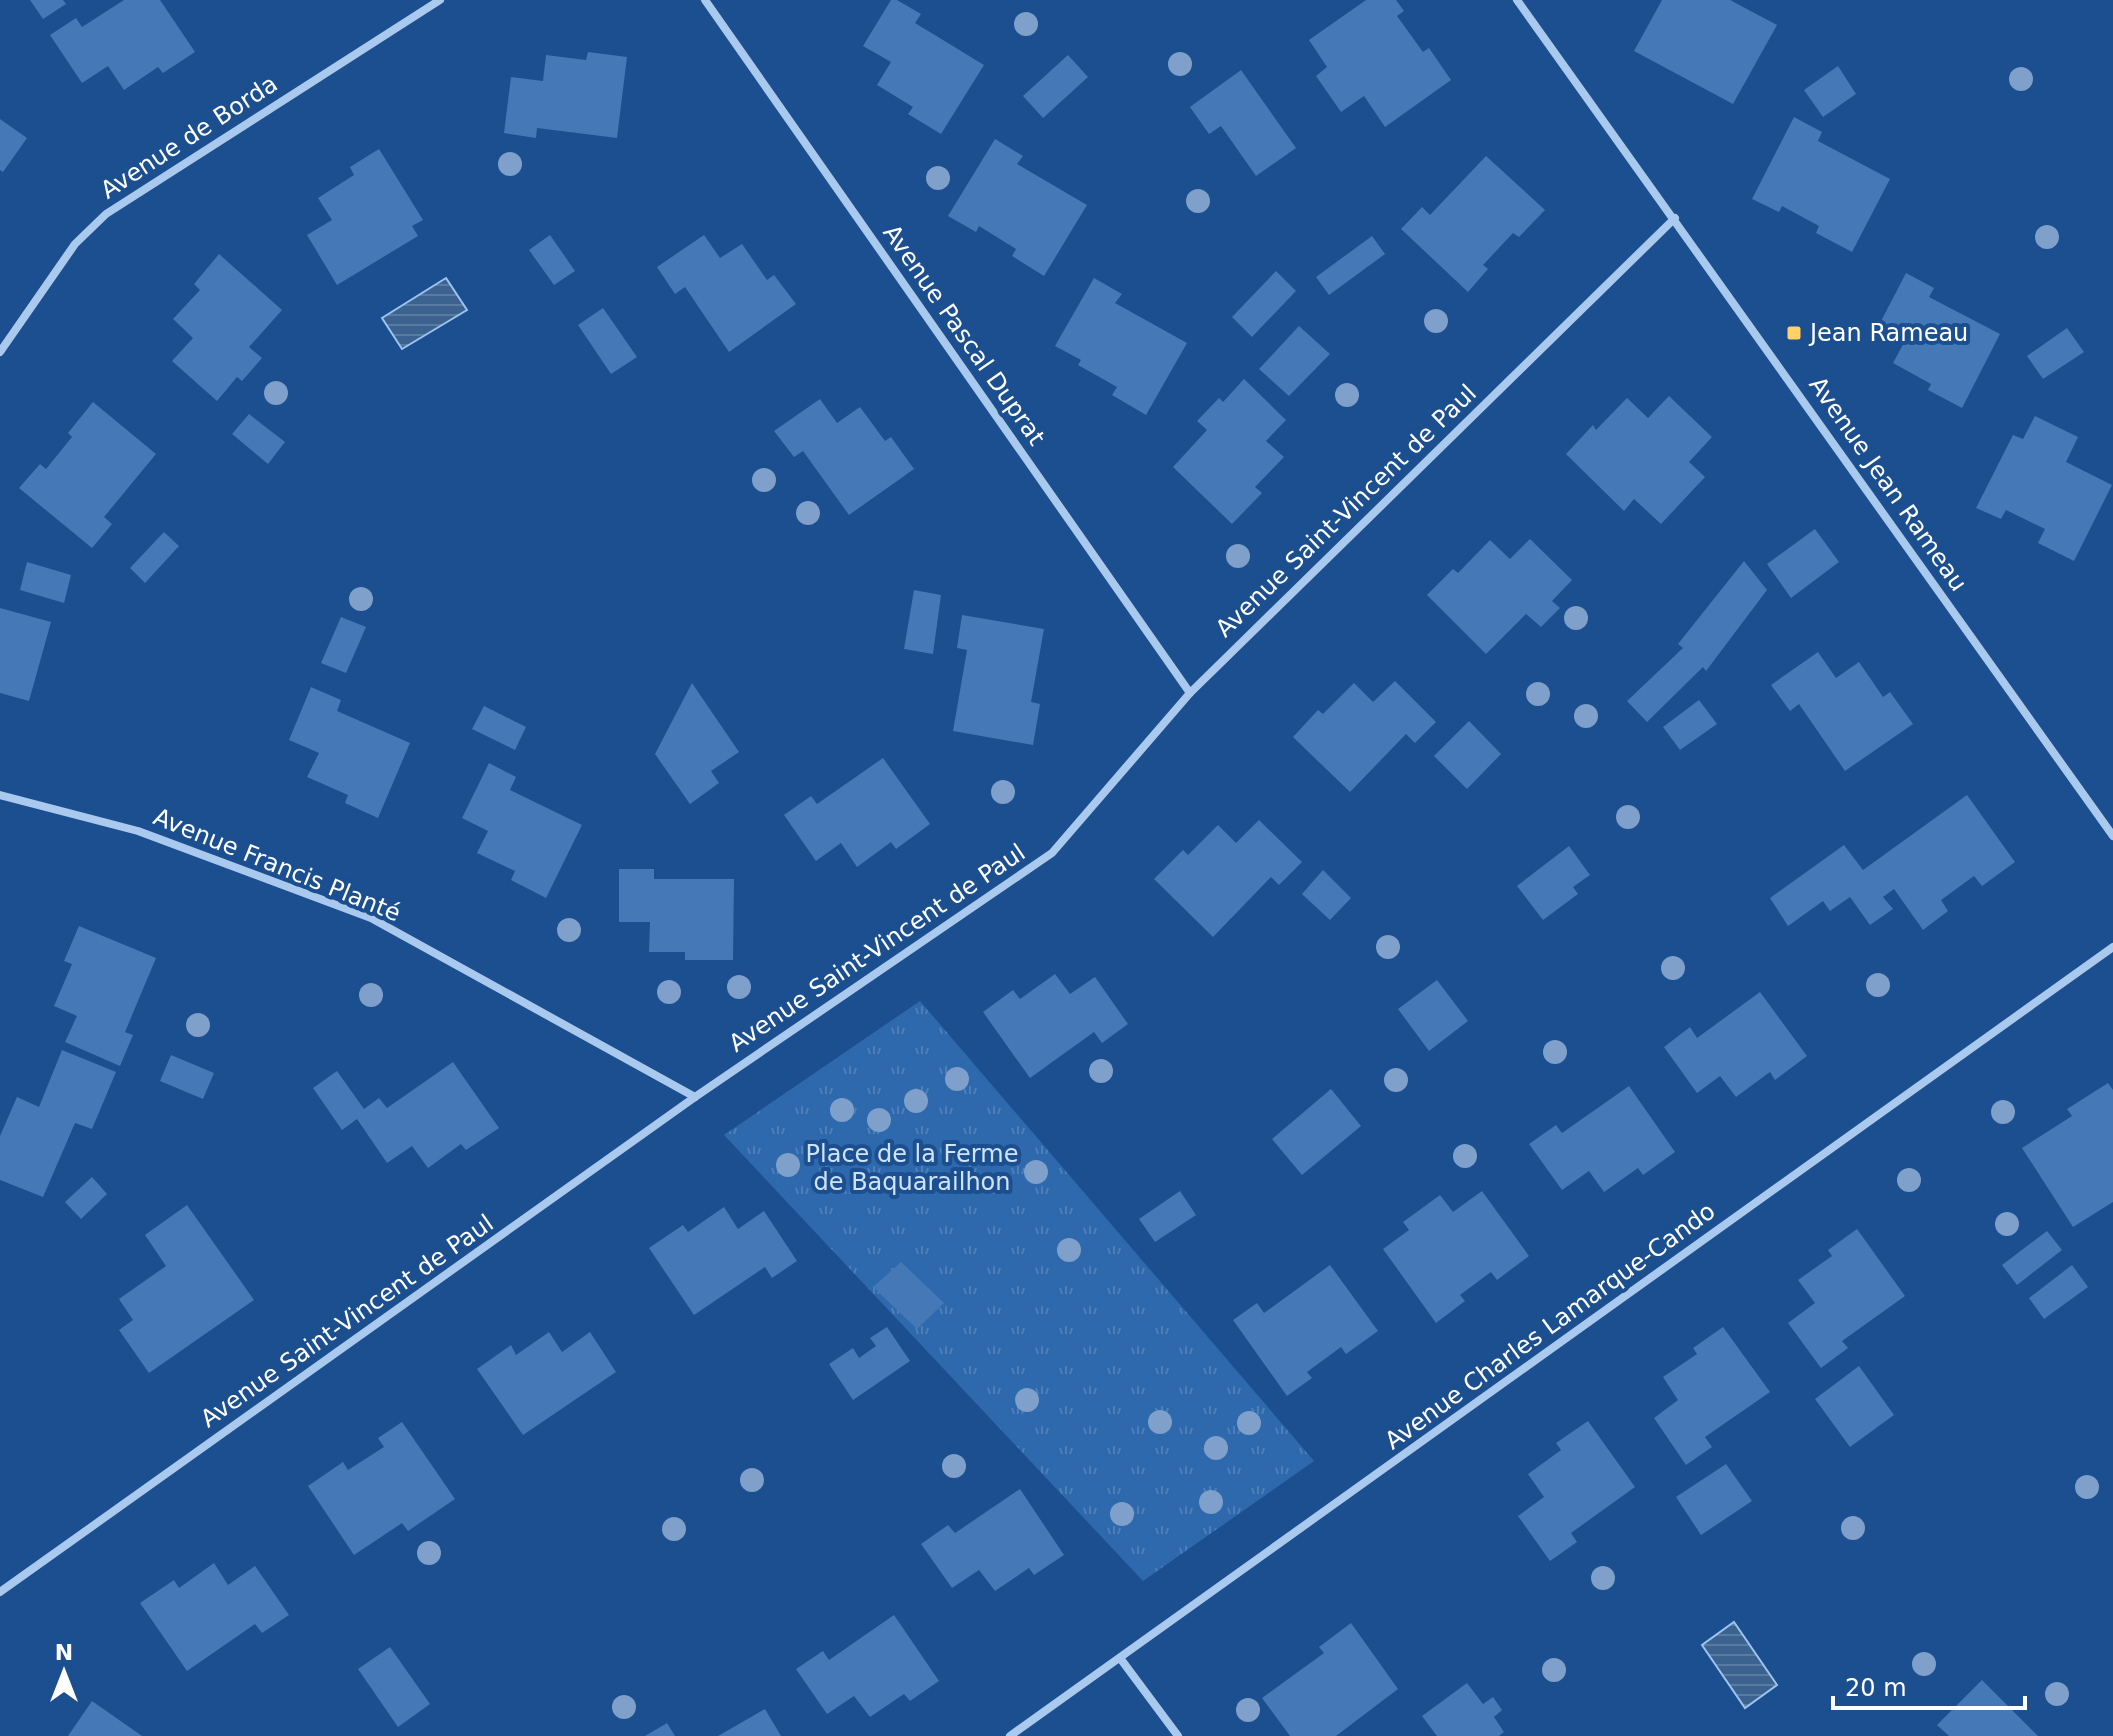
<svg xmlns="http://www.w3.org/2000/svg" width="2113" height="1736" viewBox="0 0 2113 1736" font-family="'DejaVu Sans',sans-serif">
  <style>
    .park { fill: url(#park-tufts) }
    .water { fill: url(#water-rules); stroke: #9cc4f0; stroke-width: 2 }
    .building { fill: #4478b7 }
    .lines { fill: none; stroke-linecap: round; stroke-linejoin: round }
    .minor { stroke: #a9c9ee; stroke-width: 8 }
    .tree { fill: #7ea0ca }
    .poi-dot { fill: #ffd166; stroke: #1b4f8f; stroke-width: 3 }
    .labels { text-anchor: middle; stroke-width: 8; stroke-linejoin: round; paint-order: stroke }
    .street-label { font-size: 24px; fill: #fff; stroke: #1b4f8f }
    .poi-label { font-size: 24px; fill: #fff; stroke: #1b4f8f; text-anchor: start }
    .park-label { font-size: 24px; fill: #cfe3fa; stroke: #1b4f8f }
  </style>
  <defs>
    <pattern id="park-tufts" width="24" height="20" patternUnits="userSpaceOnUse" patternTransform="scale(2)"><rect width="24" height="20" fill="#2e69ad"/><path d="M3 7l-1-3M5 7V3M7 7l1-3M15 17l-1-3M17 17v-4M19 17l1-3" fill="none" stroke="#4d80b9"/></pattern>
    <pattern id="water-rules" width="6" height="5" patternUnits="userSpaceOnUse" patternTransform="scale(2)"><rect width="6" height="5" fill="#3c6290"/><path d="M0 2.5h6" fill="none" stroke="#597aa1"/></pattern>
  </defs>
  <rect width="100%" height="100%" fill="#1b4f8f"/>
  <path class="park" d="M920,1001L1314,1461L1143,1581L724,1135Z"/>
  <g class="water">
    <path d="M446,278L467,310L402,349L382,318Z"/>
    <path d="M1734,1622L1777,1685L1745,1708L1702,1645Z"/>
  </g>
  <g class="building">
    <path d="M30,0H63L66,4L43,19Z"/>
    <path d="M124,0H160L195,52L163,73L158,67L124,90L108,66L82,83L50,35L76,18L82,27Z"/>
    <path d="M891,0H897L921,14L915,23L984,65L941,134L908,114L913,107L877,85L891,62L863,46Z"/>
    <path d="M1366,0H1396L1404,11L1397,16L1423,52L1429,48L1451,80L1385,127L1364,96L1341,112L1316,76L1327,67L1309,40Z"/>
    <path d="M1662,0H1730L1777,25L1733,104L1634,51Z"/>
    <path d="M588,52L627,57L617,138L537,128L536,138L504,133L511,77L543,81L546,55L586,60Z"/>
    <path d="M1068,55L1088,77L1043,118L1023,96Z"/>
    <path d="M1838,66L1856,94L1823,117L1804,90Z"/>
    <path d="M1241,70L1296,148L1256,176L1221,126L1209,134L1190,107Z"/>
    <path d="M1794,117L1822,132L1818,141L1890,179L1852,252L1816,233L1819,226L1782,206L1779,212L1752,199Z"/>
    <path d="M0,119L27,138L3,172L0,170Z"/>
    <path d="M995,139L1023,156L1017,164L1087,205L1044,276L1012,256L1016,249L979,226L976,232L948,216Z"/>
    <path d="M379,149L423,220L412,226L418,236L337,285L307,235L332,220L318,198L354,175L350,167Z"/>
    <path d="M1486,156L1545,210L1519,237L1513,233L1483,265L1488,269L1468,292L1401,229L1422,207L1430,215Z"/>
    <path d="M550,235L575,271L554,285L529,250Z"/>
    <path d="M704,235L720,258L742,244L767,280L774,275L796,304L729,352L685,287L675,294L657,267Z"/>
    <path d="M1372,236L1385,254L1329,295L1316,277Z"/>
    <path d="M219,254L282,310L249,347L262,358L242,381L237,377L217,401L172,361L193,338L173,319L200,290L194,284Z"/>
    <path d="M1276,271L1296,291L1252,337L1232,317Z"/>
    <path d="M1906,273L1934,288L1929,297L2000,334L1962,408L1928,390L1931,384L1893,363L1906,339L1879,325Z"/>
    <path d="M1094,278L1122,294L1115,303L1187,343L1146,415L1112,395L1117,387L1078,365L1081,360L1055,346Z"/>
    <path d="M603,308L637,357L611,374L578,325Z"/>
    <path d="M1299,326L1330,354L1289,396L1259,369Z"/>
    <path d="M2067,328L2084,352L2043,379L2027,356Z"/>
    <path d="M1244,379L1286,420L1266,441L1284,457L1255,487L1262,493L1232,524L1173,467L1207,430L1197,421L1219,398L1223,402Z"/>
    <path d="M1669,396L1712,437L1689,462L1705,477L1661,524L1634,499L1624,511L1566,454L1593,425L1596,430L1627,398L1648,418Z"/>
    <path d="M820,399L837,423L860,407L885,441L891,437L914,469L849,515L803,451L794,457L774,431Z"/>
    <path d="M93,402L156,454L104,517L112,524L92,548L19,488L40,464L46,469L72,437L68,433Z"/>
    <path d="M249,414L285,442L268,464L232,434Z"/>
    <path d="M2035,416L2078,437L2066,462L2112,485L2074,561L2038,543L2045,529L2006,510L2001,519L1976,508L2013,435L2023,439Z"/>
    <path d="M1815,529L1839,562L1791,598L1767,564Z"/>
    <path d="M164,532L179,546L145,583L130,568Z"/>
    <path d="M1530,539L1572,580L1552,601L1560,608L1541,627L1526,614L1486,654L1427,595L1453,569L1458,573L1490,540L1510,559Z"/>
    <path d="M1744,561L1767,590L1706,671L1703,667L1647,722L1627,701L1683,648L1678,644Z"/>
    <path d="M27,562L71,575L64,603L20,590Z"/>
    <path d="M914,590L941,595L933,654L904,649Z"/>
    <path d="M0,608L51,622L29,701L0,693Z"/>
    <path d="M962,615L1044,629L1031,702L1040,704L1033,745L953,731L967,650L957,648Z"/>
    <path d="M341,617L366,627L346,673L321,663Z"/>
    <path d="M1818,652L1836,678L1859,662L1883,697L1890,692L1913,724L1845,771L1799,704L1790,711L1771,685Z"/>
    <path d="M1395,681L1436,722L1415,743L1406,734L1350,792L1293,737L1318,710L1323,714L1354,683L1373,702Z"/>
    <path d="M692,683L739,752L711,771L719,783L690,804L655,754Z"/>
    <path d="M311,687L341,700L337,711L410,743L378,818L345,803L348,795L307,777L319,753L289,740Z"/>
    <path d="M1699,700L1717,724L1680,750L1663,727Z"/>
    <path d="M484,706L526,727L515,750L472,729Z"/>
    <path d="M1469,721L1501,754L1467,789L1434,756Z"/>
    <path d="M883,758L930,824L896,849L891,842L857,867L841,843L816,861L784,815L811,796L817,804Z"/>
    <path d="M489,763L516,777L510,790L582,825L546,898L511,880L515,871L477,853L488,831L462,818Z"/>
    <path d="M1967,795L2015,862L1982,886L1974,876L1941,900L1948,911L1923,930L1894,889L1883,897L1893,909L1870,925L1850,897L1830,911L1823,901L1788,926L1770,898L1844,845L1863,870Z"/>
    <path d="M1259,820L1302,862L1279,885L1271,877L1213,937L1154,879L1183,850L1188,855L1218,825L1236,843Z"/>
    <path d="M1569,846L1590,875L1573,887L1578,894L1543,920L1517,886Z"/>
    <path d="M619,869H654V879H734L733,960H685V952H649L650,922H619Z"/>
    <path d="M1323,870L1351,898L1330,920L1302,894Z"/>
    <path d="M79,926L156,958L125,1032L133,1035L120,1066L65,1042L77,1016L54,1006L72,964L64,961Z"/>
    <path d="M1055,974L1070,994L1095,977L1128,1024L1102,1043L1094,1032L1030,1078L983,1012L1013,990L1020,999Z"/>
    <path d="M1437,980L1468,1021L1429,1051L1398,1009Z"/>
    <path d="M1760,992L1807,1056L1775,1080L1770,1072L1736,1097L1720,1076L1697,1093L1664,1047L1690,1027L1697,1038Z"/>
    <path d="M62,1050L116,1072L92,1129L75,1123L43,1197L0,1180V1136L17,1097L39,1107Z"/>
    <path d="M171,1055L214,1073L203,1099L160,1081Z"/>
    <path d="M453,1062L499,1128L466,1150L461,1144L428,1168L412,1146L387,1163L357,1119L342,1130L313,1088L337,1071L364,1109L379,1098L387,1108Z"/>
    <path d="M2108,1083L2113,1090V1202L2073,1227L2022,1148L2072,1116L2067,1109Z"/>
    <path d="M1629,1086L1675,1152L1643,1175L1638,1168L1604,1192L1589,1171L1562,1190L1529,1144L1556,1125L1562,1133Z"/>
    <path d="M1331,1089L1361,1126L1302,1175L1272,1139Z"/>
    <path d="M92,1177L107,1194L81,1219L65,1202Z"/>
    <path d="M1180,1191L1196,1215L1155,1242L1139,1219Z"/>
    <path d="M1482,1191L1529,1256L1497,1280L1491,1272L1460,1295L1465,1301L1436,1323L1383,1249L1409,1230L1403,1222L1440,1195L1453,1212Z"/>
    <path d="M187,1205L254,1300L149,1373L119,1330L133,1320L119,1299L166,1266L145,1235Z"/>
    <path d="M724,1207L738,1229L764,1211L797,1261L772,1278L765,1267L694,1315L649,1248L683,1225L688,1232Z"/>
    <path d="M1857,1229L1905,1296L1842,1341L1848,1348L1821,1368L1788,1323L1815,1303L1798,1280L1832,1256L1828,1250Z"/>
    <path d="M2047,1231L2062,1250L2017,1285L2002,1265Z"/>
    <path d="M901,1262L944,1303L917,1329L873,1287Z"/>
    <path d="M1330,1265L1378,1331L1346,1354L1341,1347L1307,1372L1312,1378L1287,1396L1233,1320L1257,1303L1264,1313Z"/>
    <path d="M2072,1265L2088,1287L2044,1319L2029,1298Z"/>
    <path d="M887,1327L910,1361L853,1400L829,1364L853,1348L859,1358L876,1346L870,1338Z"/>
    <path d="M1723,1327L1770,1392L1705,1437L1712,1447L1686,1465L1654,1418L1678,1400L1663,1377L1697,1354L1693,1348Z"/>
    <path d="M549,1332L562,1352L590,1332L616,1372L523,1435L477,1369L511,1345L516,1355Z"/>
    <path d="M1859,1366L1894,1415L1850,1447L1815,1399Z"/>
    <path d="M1588,1421L1635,1487L1571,1533L1577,1542L1550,1561L1518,1516L1544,1497L1528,1474L1561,1450L1556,1443Z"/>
    <path d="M402,1422L455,1499L408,1531L402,1523L354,1555L308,1486L343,1462L348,1470L384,1447L378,1438Z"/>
    <path d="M1726,1464L1752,1501L1701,1535L1676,1497Z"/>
    <path d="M1020,1489L1064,1555L1034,1575L1029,1568L995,1591L979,1570L952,1588L921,1544L948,1525L955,1533Z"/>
    <path d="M214,1563L228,1585L255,1566L289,1615L262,1633L255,1624L187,1671L140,1603L174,1580L179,1588Z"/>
    <path d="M894,1615L939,1681L910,1701L904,1694L870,1717L854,1696L827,1714L796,1669L823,1651L829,1660Z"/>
    <path d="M1351,1623L1398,1689L1336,1736H1290L1262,1698L1324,1653L1319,1647Z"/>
    <path d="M390,1647L430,1704L398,1727L358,1669Z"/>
    <path d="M1982,1680L2038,1736H1949L1937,1725Z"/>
    <path d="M1467,1683L1483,1704L1493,1697L1502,1710L1494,1717L1504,1732L1499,1736H1437L1422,1716Z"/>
    <path d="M92,1701L142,1736H68Z"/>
    <path d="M765,1709L781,1736H718Z"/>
    <path d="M667,1723L675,1736H645Z"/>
  </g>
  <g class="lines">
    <g class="minor">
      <path d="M705,0L1190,693"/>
      <path d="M1517,0L2113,836"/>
      <path d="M0,352L75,244L106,214L440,0"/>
      <path d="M0,795L138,831L371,918L695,1097"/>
      <path d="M0,1592L695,1097L1052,853L1190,693L1675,218"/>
      <path d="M1120,1658L1178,1736"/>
      <path d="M1010,1736L2113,947"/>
    </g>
  </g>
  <g class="tree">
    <circle cx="1026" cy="24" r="12"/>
    <circle cx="1180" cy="64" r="12"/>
    <circle cx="2021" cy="79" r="12"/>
    <circle cx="510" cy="164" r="12"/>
    <circle cx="938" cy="178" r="12"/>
    <circle cx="1198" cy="201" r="12"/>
    <circle cx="2047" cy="237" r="12"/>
    <circle cx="1436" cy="321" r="12"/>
    <circle cx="276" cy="393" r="12"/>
    <circle cx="1347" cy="395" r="12"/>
    <circle cx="764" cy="480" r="12"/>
    <circle cx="808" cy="513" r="12"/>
    <circle cx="1238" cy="556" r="12"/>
    <circle cx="361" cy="599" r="12"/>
    <circle cx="1576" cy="618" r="12"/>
    <circle cx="1538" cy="694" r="12"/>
    <circle cx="1586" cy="716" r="12"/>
    <circle cx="1003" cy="792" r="12"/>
    <circle cx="1628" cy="817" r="12"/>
    <circle cx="569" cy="930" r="12"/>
    <circle cx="1388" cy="947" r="12"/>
    <circle cx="1673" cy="968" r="12"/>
    <circle cx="1878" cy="985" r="12"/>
    <circle cx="739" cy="987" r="12"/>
    <circle cx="669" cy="992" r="12"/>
    <circle cx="371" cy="995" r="12"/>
    <circle cx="198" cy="1025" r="12"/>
    <circle cx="1555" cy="1052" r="12"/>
    <circle cx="1101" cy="1071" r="12"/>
    <circle cx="957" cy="1079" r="12"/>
    <circle cx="1396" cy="1080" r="12"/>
    <circle cx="916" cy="1101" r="12"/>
    <circle cx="842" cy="1110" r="12"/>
    <circle cx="2003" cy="1112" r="12"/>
    <circle cx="879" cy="1120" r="12"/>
    <circle cx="1465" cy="1156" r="12"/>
    <circle cx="788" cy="1165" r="12"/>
    <circle cx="1036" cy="1172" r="12"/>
    <circle cx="1909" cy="1180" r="12"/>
    <circle cx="2007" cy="1224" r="12"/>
    <circle cx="1069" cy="1250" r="12"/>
    <circle cx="1027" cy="1400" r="12"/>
    <circle cx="1160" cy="1422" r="12"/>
    <circle cx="1249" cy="1423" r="12"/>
    <circle cx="1216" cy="1448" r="12"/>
    <circle cx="954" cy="1466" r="12"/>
    <circle cx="752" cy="1480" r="12"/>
    <circle cx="2087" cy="1487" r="12"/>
    <circle cx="1211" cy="1502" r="12"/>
    <circle cx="1122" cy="1514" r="12"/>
    <circle cx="1853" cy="1528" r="12"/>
    <circle cx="674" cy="1529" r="12"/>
    <circle cx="429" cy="1553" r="12"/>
    <circle cx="1603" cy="1578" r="12"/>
    <circle cx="1924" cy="1664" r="12"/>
    <circle cx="1554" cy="1670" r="12"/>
    <circle cx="2057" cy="1694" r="12"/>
    <circle cx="624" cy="1707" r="12"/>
    <circle cx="1248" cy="1710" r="12"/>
  </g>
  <rect class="poi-dot" x="1786" y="325" width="16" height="16" rx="4"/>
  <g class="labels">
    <g class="street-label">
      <text transform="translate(189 137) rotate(-33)" y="8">Avenue de Borda</text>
      <text transform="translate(964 335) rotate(55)" y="8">Avenue Pascal Duprat</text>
      <text transform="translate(1888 484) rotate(55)" y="8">Avenue Jean Rameau</text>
      <text transform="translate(1346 511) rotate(-44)" y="8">Avenue Saint-Vincent de Paul</text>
      <text transform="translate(277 865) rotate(22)" y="8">Avenue Francis Planté</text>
      <text transform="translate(877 948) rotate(-34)" y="8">Avenue Saint-Vincent de Paul</text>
      <text transform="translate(347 1321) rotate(-35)" y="8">Avenue Saint-Vincent de Paul</text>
      <text transform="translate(1550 1326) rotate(-36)" y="8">Avenue Charles Lamarque-Cando</text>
    </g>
    <g class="poi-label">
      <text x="1810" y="341">Jean Rameau</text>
    </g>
    <g class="park-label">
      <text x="912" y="1162">Place de la Ferme<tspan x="912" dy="28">de Baquarailhon</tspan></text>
    </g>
  </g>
  <g transform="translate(64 1672)" stroke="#1b4f8f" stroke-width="6" paint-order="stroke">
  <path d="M0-6L14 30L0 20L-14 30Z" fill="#ffffff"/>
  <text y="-12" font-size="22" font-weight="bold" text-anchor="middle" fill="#ffffff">N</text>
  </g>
  <path d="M1833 1696v12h192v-12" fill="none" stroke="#ffffff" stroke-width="4"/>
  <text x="1845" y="1696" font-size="24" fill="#ffffff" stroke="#1b4f8f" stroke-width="6" paint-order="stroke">20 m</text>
</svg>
